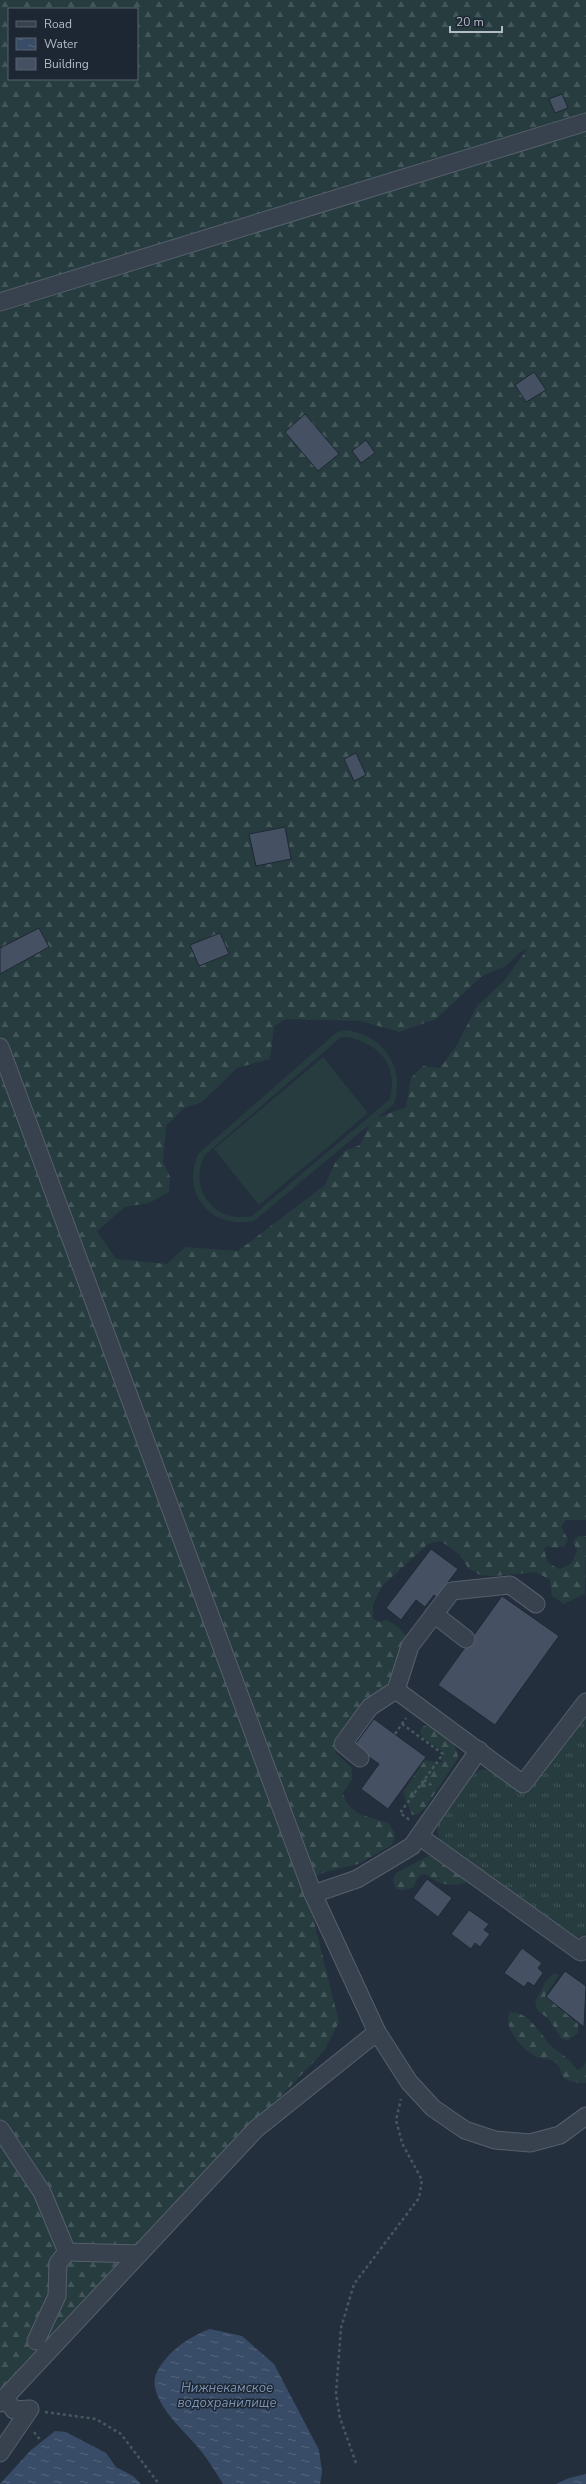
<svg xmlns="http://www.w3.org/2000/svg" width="586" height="2484" viewBox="0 0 586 2484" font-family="'Nunito Sans',sans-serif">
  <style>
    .grass { fill: url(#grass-tufts) }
    .forest { fill: url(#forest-firs); fill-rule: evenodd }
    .garden { fill: #263c3f; fill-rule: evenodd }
    .water { fill: url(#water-ripples) }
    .building { fill: #455162; stroke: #1f2835 }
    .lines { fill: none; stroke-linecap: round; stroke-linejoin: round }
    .minor-casing { stroke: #565f6c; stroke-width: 19 }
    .path { stroke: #44595c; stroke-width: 2.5; stroke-dasharray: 3 3; stroke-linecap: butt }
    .minor { stroke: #38414e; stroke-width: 17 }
    .labels { text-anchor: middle; stroke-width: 3; stroke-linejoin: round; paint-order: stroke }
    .water-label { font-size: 13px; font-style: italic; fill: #7c92b1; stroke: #1d2633 }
  </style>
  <defs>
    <pattern id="grass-tufts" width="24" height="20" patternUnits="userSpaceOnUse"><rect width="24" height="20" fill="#263c3f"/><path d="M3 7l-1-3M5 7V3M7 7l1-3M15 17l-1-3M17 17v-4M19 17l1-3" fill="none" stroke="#435659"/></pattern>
    <pattern id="forest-firs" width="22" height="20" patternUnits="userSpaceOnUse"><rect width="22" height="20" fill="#263c3f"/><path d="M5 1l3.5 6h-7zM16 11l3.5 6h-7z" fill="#435659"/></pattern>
    <pattern id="water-ripples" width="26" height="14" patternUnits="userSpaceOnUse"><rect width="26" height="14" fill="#394c67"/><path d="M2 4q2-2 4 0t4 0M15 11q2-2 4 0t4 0" fill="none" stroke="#53647b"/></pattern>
  </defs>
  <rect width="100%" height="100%" fill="#242f3e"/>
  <path class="grass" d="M586,1711V1934L577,1938L568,1937L440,1841L437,1831L439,1824L475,1773C493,1761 510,1784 525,1793Z"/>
  <g class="forest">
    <path d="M0,0H586V1520H566L561,1527L568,1539L565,1546L554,1548L547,1546L544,1549L548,1563L559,1569L571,1564L577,1551L573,1541L578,1536H586L585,1594L564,1604L552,1596L550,1580L536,1572L495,1576L480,1575L468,1568L459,1554L441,1541L428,1544L382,1586L373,1605V1618L379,1622L387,1620L398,1627L409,1639L396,1677L373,1696L337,1735L333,1743L336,1753L352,1768V1779L343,1793C348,1815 370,1817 389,1823L395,1834L392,1845L358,1864L325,1872L306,1881V1889L339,2022L324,2051L0,2390ZM9,9H137V79H9ZM528,948L504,981L477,1006L457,1045L440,1068L423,1066L411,1078L406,1107L372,1120L360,1145L345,1151L335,1163L325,1185L238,1251L185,1247L167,1264L116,1259L97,1231L125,1207L149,1203L169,1192L170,1177L163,1162L166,1126L184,1108L202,1102L237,1068L270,1059L274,1026L286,1019L361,1021L399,1032L436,1019L482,976L506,966L519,953Z"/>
    <path d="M430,1724C445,1735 456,1740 458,1758L425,1808L418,1814L412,1815L403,1792L425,1760L438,1763L442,1762L443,1752L423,1738L420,1732L422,1727Z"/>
    <path d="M428,1856L438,1857L466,1879V1883C459,1885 448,1885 441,1883C431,1881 421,1862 414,1887L403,1890L396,1889L393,1880L396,1873Z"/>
    <path d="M555,1973L559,1975L545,1996L578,2024V2033L568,2040L562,2039L548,2018L538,2011L535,2002L546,1981Z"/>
    <path d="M510,2012C529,2012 539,2032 550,2045C556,2051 564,2055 570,2061C573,2064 573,2067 578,2070L583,2067L586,2060V2083C550,2082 569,2068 551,2060C546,2058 540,2059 536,2057C522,2049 502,2027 510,2012Z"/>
  </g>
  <g class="garden">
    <path d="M346,1030C383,1035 406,1067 394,1104L254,1221C212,1229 181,1196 198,1154L337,1032ZM347,1037C380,1044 398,1065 390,1099L252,1216C215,1224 187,1189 205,1155L340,1038Z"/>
    <path d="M323,1057L368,1113L259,1205L214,1149Z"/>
  </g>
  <g class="water">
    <path d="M210,2329L242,2336L274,2364L319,2450L322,2472L320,2484H223C216,2473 209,2461 201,2451C186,2432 160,2412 155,2387C152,2375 162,2363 169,2355C181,2343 194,2335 210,2329Z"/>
    <path d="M55,2431L66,2432L106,2453L116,2467L133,2476L141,2484H0L30,2451Z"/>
    <path d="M586,2474V2484H556L569,2478Z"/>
  </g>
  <g class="building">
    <path d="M562,94L568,108L555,113L549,99Z"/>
    <path d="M534,372L546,390L526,402L515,385Z"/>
    <path d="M305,414L339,454L318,471L285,432Z"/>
    <path d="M366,440L375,453L361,463L352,451Z"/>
    <path d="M356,753L366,775L354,781L344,759Z"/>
    <path d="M285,827L291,859L256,866L249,834Z"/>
    <path d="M39,928L49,947L0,974V948Z"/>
    <path d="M220,933L229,954L199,966L190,945Z"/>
    <path d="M431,1549L458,1569L437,1597L434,1595L425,1607L416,1600L401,1620L386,1608Z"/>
    <path d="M502,1596L559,1636L495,1725L438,1685Z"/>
    <path d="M374,1719L426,1757L388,1809L361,1789L379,1764L354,1746Z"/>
    <path d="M427,1879L452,1898L438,1917L413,1898Z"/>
    <path d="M469,1910L489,1924L484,1930L490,1934L480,1947L475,1943L471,1949L451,1934Z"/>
    <path d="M522,1948L542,1963L538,1968L543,1973L534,1986L528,1982L524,1987L504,1973Z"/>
    <path d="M565,1971L586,1986L584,2027L546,1997Z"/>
  </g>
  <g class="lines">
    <defs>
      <g id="minor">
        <path d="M0,302L586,122"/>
        <path d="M0,1047L313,1894L377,2032L409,2082L433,2108L465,2130L495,2140L530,2143L560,2135L586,2116"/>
        <path d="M434,1614L466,1639"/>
        <path d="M396,1690L410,1646L452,1591L510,1585L536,1604"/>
        <path d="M360,1758L343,1744L370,1707L396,1690L523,1784L586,1702"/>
        <path d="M419,1836L581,1952L586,1945"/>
        <path d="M313,1894L357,1879L412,1846L479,1750"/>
        <path d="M0,2129L42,2192L67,2252L139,2254"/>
        <path d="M36,2341L57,2296L58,2263L67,2252"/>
        <path d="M0,2403L256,2129L377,2032"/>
        <path d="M0,2453L30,2409L14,2410L5,2398"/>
      </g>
    </defs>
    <use href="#minor" class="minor-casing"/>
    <g class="path">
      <path d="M402,1724L443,1754L400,1813L410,1820"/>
      <path d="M395,1734L406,1718"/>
      <path d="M424,1780L434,1787"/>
      <path d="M45,2412L96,2419L121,2434L159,2484"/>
      <path d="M34,2432L41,2441"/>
      <path d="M356,2463L340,2418L336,2394L341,2328L354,2284L419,2198L422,2180L402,2143L396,2120L401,2099"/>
    </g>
    <use href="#minor" class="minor"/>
  </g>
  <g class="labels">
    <g class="water-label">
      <text x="227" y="2392">Нижнекамское<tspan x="227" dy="15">водохранилище</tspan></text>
    </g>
  </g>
  <rect x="8" y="8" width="130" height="72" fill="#1d2633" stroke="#59626f"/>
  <rect x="16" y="21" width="20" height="6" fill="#38414e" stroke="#59626f"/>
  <text x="44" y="28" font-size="12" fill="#b4bcc9">Road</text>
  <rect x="16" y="38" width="20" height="12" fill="url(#water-ripples)" stroke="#59626f"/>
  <text x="44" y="48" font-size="12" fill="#b4bcc9">Water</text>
  <rect x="16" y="58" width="20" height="12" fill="#455162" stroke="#59626f"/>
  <text x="44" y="68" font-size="12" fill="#b4bcc9">Building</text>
  <path d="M450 26v6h52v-6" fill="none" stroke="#b4bcc9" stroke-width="2"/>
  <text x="456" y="26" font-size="12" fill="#b4bcc9" stroke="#1d2633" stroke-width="3" paint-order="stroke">20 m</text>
</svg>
